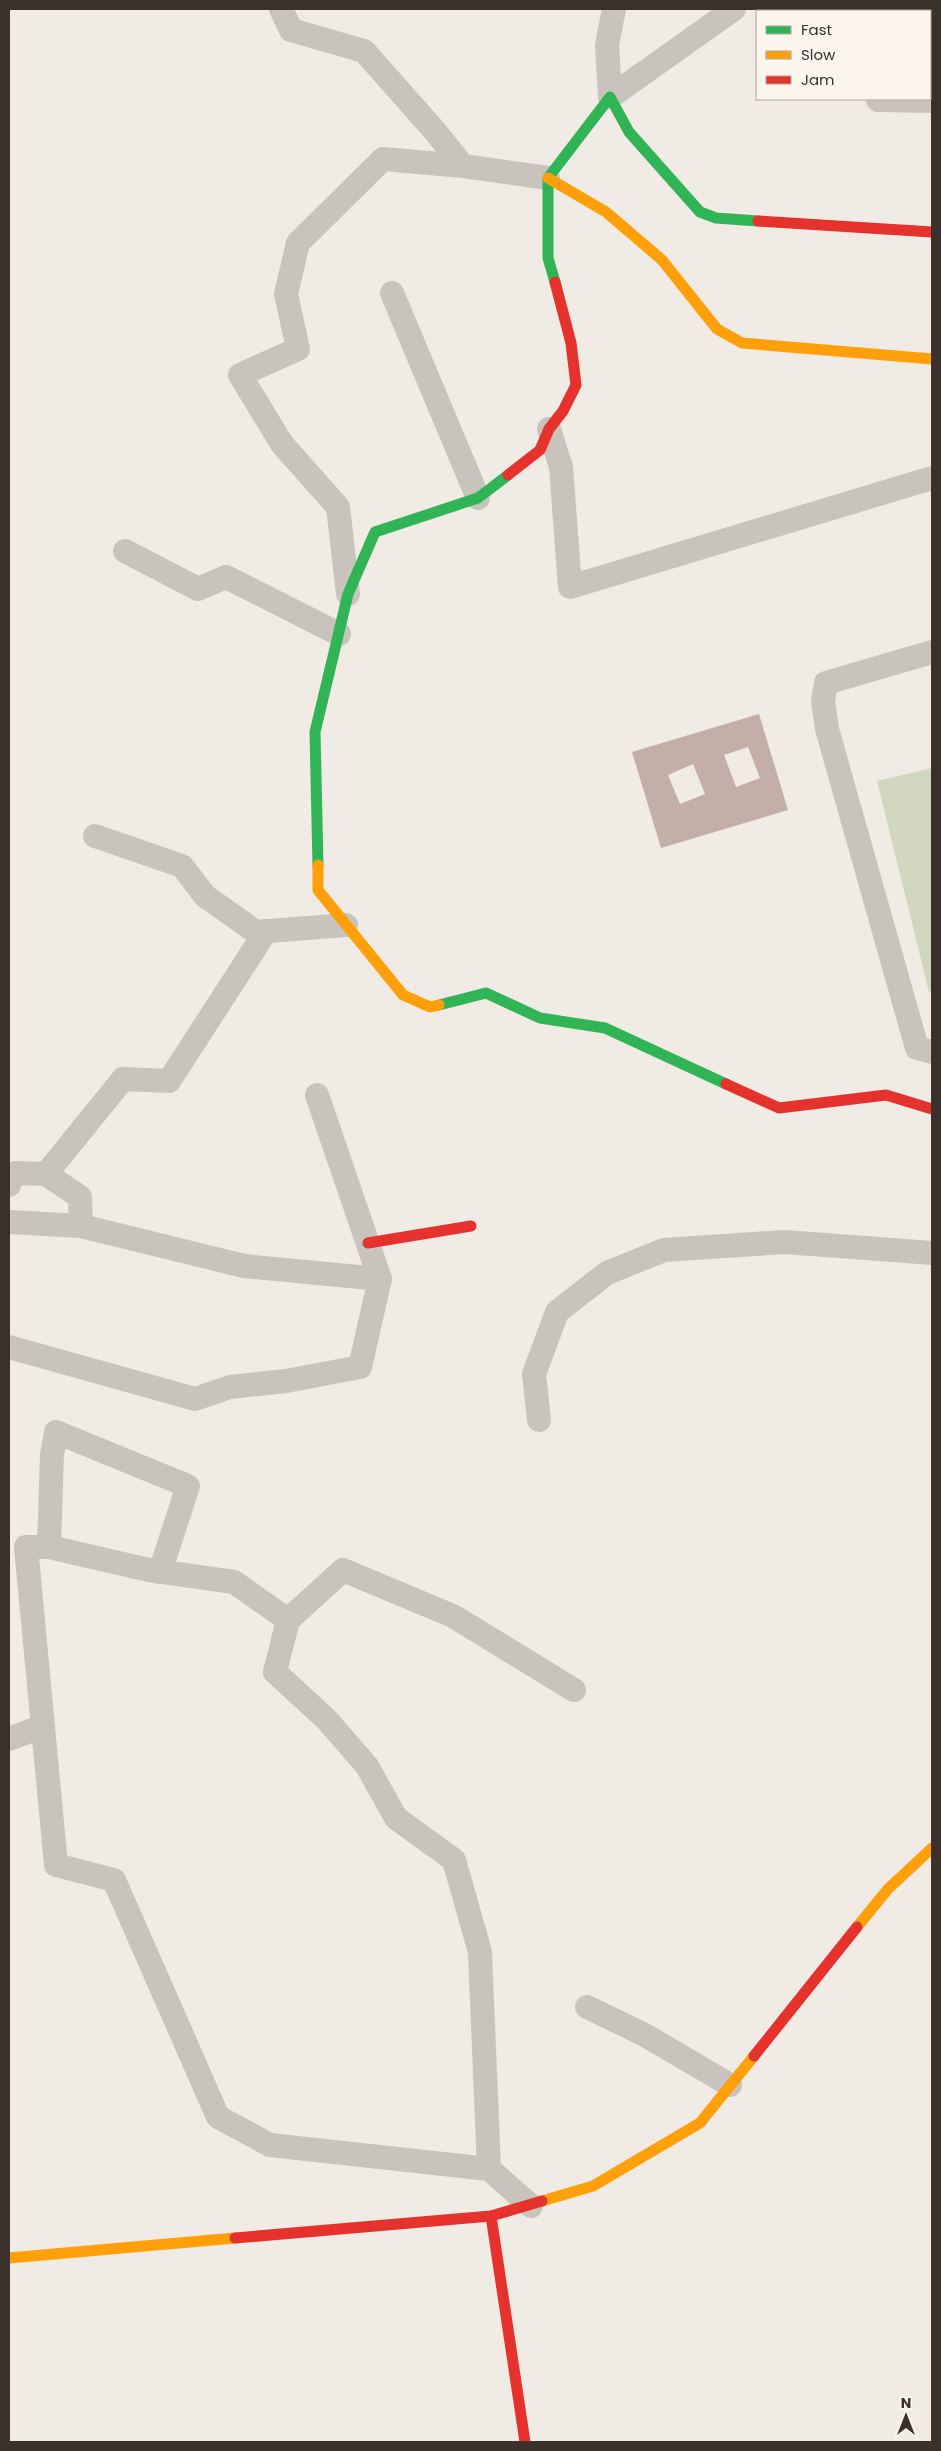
<svg xmlns="http://www.w3.org/2000/svg" width="941" height="2451" viewBox="0 0 941 2451" font-family="Poppins,sans-serif">
  <style>
    .green { fill: #d1d6bf }
    .building { fill: #c3afa7; fill-rule: evenodd }
    .lines { fill: none; stroke-linecap: round; stroke-linejoin: round }
    .street { stroke: #c9c3be; stroke-width: 24 }
    .fast { stroke: #30b455; stroke-width: 11 }
    .slow { stroke: #ff9f0a; stroke-width: 11 }
    .jam { stroke: #e5322d; stroke-width: 11 }
  </style>
  <rect width="100%" height="100%" fill="#f0ebe5"/>
  <path class="green" d="M932,768V991L929,992L877,781Z"/>
  <path class="building" d="M759,714L788,810L661,848L632,752ZM748,747L760,778L736,787L724,755ZM693,764L705,794L680,804L668,775Z"/>
  <g class="lines">
    <g class="street">
      <path d="M281,9L291,30L364,51L434,130L463,166L548,178"/>
      <path d="M610,97L734,9"/>
      <path d="M610,97L607,45L614,9"/>
      <path d="M878,100L932,101"/>
      <path d="M392,293L478,498"/>
      <path d="M549,429L561,467L570,587L932,478"/>
      <path d="M125,551L198,589L226,577L339,634"/>
      <path d="M348,594L338,507L282,444L240,375L298,349L286,294L298,243L383,159L463,166"/>
      <path d="M932,652L826,683L823,701L827,729L917,1048L932,1052"/>
      <path d="M95,836L182,866L205,896L256,932L346,925"/>
      <path d="M266,931L169,1081L123,1079L46,1174L80,1197L81,1226L244,1266L380,1279L317,1095"/>
      <path d="M9,1185L15,1173L46,1174"/>
      <path d="M9,1222L81,1226"/>
      <path d="M9,1347L195,1399L230,1387L286,1381L360,1367L380,1279"/>
      <path d="M539,1420L534,1374L557,1312L607,1273L664,1250L785,1242L932,1253"/>
      <path d="M49,1547L52,1455L56,1432L188,1486L160,1572"/>
      <path d="M288,1620L343,1570L453,1616L574,1690"/>
      <path d="M9,1739L43,1726"/>
      <path d="M587,2007L643,2034L730,2085"/>
      <path d="M489,2169L270,2145L218,2117L114,1880L56,1865L26,1547H49L149,1570L234,1582L288,1620L275,1672L327,1720L367,1766L396,1818L454,1860L480,1952L489,2169L531,2206"/>
    </g>
    <g class="fast">
      <path d="M555,282L548,258V178L610,97L629,132L700,212L716,218L758,221"/>
      <path d="M318,865L315,732L348,594L375,532L478,498L508,475"/>
      <path d="M439,1005L486,993L540,1018L605,1028L726,1084"/>
    </g>
    <g class="slow">
      <path d="M548,178L606,212L662,260L717,329L742,343L932,359"/>
      <path d="M318,865V890L403,995L430,1007L439,1005"/>
      <path d="M857,1927L888,1889L932,1848"/>
      <path d="M542,2201L593,2186L700,2123L754,2056"/>
      <path d="M9,2258L235,2238"/>
    </g>
    <g class="jam">
      <path d="M758,221L932,232"/>
      <path d="M508,475L540,450L549,429L563,411L576,385L571,343L555,282"/>
      <path d="M726,1084L779,1108L886,1095L932,1109"/>
      <path d="M368,1243L471,1226"/>
      <path d="M754,2056L857,1927"/>
      <path d="M491,2216L525,2442"/>
      <path d="M235,2238L491,2216L542,2201"/>
    </g>
  </g>
  <rect width="941" height="2451" fill="none" stroke="#3b302b" stroke-width="20"/>
  <rect x="756" y="10" width="175" height="90" fill="#fbf5ee" stroke="#aea6a0"/>
  <rect x="766" y="26" width="25" height="8" fill="#30b455" stroke="#aea6a0"/>
  <text x="801" y="35" font-size="15" fill="#3b302b">Fast</text>
  <rect x="766" y="51" width="25" height="8" fill="#ff9f0a" stroke="#aea6a0"/>
  <text x="801" y="60" font-size="15" fill="#3b302b">Slow</text>
  <rect x="766" y="76" width="25" height="8" fill="#e5322d" stroke="#aea6a0"/>
  <text x="801" y="85" font-size="15" fill="#3b302b">Jam</text>
  <g transform="translate(906 2416)" stroke="#fbf5ee" stroke-width="4" paint-order="stroke">
  <path d="M0-4L9 19L0 12L-9 19Z" fill="#3b302b"/>
  <text y="-8" font-size="14" font-weight="bold" text-anchor="middle" fill="#3b302b">N</text>
  </g>
</svg>
